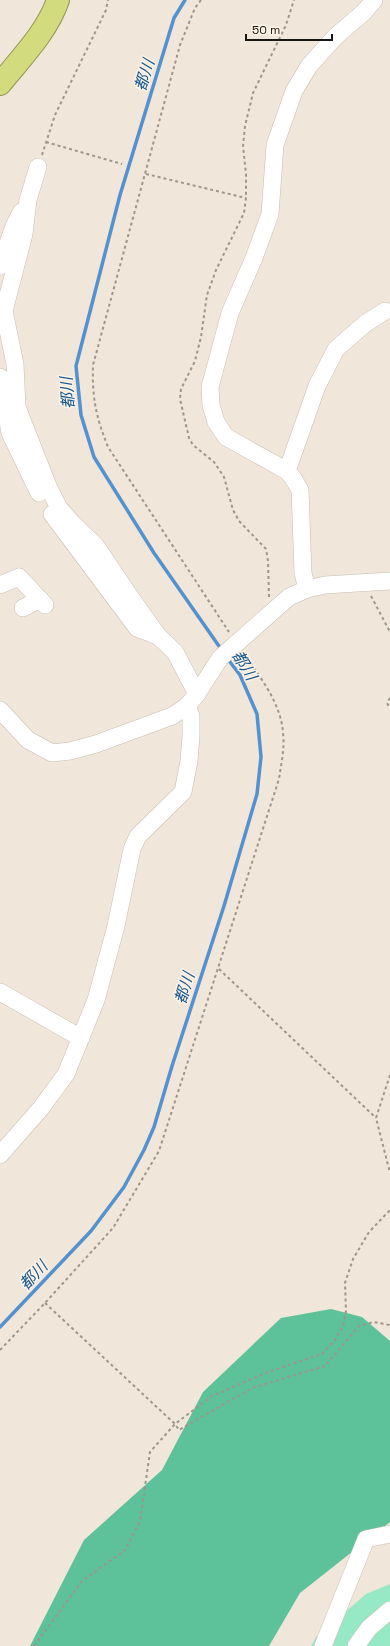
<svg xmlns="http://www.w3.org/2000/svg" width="390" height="1646" viewBox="0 0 390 1646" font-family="'Space Grotesk','Noto Sans JP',sans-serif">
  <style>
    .green { fill: #97e9c5 }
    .forest { fill: #5dc29a }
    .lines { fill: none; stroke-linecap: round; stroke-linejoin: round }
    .stream { stroke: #5492cf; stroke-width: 3.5 }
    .minor-casing { stroke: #c7bdb1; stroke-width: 18 }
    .highway-casing { stroke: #919657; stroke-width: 24 }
    .path { stroke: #9e968c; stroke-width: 2; stroke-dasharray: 3 3; stroke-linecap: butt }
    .minor { stroke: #fff; stroke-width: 17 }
    .highway { stroke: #d2db7d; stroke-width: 22 }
    .labels { text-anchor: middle; stroke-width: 3; stroke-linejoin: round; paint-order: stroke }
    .water-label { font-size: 16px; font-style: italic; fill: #165892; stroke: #fdf3e6 }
  </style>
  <rect width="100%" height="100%" fill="#f0e6d9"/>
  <path class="green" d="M390,1584V1646H311L316,1637L366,1594Z"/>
  <path class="forest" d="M331,1309L362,1317L390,1341V1522L300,1593L269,1646H30L84,1540L162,1470L203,1392L281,1318Z"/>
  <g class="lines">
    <g class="stream">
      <path d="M185,0L174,18L120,195L76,366L81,415L94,457L154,553L221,649"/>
      <path d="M0,1327L91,1231L124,1187L144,1150L154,1127L172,1066L224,906L257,794L261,757L257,714L240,675L227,658"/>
    </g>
    <defs>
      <g id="minor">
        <path d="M38,167L28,200L24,234L4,311L15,364L17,407L48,486L59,508L73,524L96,546L131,598L158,636L175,652L197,694"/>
        <path d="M0,266L14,226L21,212"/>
        <path d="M0,377L10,433L39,493"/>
        <path d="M287,471L317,386L336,349L366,323L385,311"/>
        <path d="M52,514L137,628L158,636"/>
        <path d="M0,585L19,577L45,605"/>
        <path d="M307,589L303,573L300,490L293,478L287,471L226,437L216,422L211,405L210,387L230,313L254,258L270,214L275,145L294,91L309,66L336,36L364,12L374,0"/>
        <path d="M23,608L40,599"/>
        <path d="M0,710L28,740L52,753L70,751L96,744L172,716L187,706L197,694L220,658L289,597L307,589L325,585L390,581"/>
        <path d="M0,992L81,1038"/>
        <path d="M0,1155L41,1108L66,1074L96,1000L116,926L132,849L138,836L183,792L189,761L191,736V716L187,706"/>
        <path d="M323,1646L366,1539L390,1534"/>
        <path d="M356,1646L369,1628L390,1610"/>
      </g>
      <path id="highway" d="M0,84C21,58 47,32 58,0"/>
    </defs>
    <use href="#minor" class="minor-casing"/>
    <use href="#highway" class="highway-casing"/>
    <g class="path">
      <path d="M201,0L195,8L180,45L93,365C92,398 96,417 108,447L229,632"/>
      <path d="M46,142L122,164"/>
      <path d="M42,155L55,115L106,10L108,0"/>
      <path d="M146,174L246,198"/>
      <path d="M371,596L390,632"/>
      <path d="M269,597L268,561L266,549L239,521L233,510L224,477L214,462L193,445L189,438L180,399L181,389L195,361L201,337L207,295L216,270L244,213L246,198V174L243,146L245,126L253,93L286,25L294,0"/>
      <path d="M390,698L387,703L390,708"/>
      <path d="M219,969L376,1118"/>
      <path d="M390,1075L376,1118L390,1173"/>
      <path d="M45,1303L175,1424L179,1430L252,1388L325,1366L359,1326L373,1322L390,1325"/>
      <path d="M0,1350L45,1303L113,1228L159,1151L279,779C281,764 285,749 283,733C281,703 260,677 244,654"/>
      <path d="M34,1646L82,1581L125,1550L140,1521L150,1452L175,1424L212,1396L268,1372L322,1354L335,1340L343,1326L346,1311L345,1283L353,1259L369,1232L390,1210"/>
    </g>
    <use href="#minor" class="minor"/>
    <use href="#highway" class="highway"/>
  </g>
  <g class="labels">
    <g class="water-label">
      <text transform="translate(144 75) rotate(-73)" y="6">都川</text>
      <text transform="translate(67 393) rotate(-95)" y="6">都川</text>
      <text transform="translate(245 665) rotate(59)" y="6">都川</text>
      <text transform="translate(184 988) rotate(-73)" y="6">都川</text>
      <text transform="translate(33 1275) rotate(-47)" y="6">都川</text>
    </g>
  </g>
  <path d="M246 34v6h86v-6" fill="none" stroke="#191511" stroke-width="2"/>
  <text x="252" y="34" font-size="12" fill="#191511" stroke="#fdf3e6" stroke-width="3" paint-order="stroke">50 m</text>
</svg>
